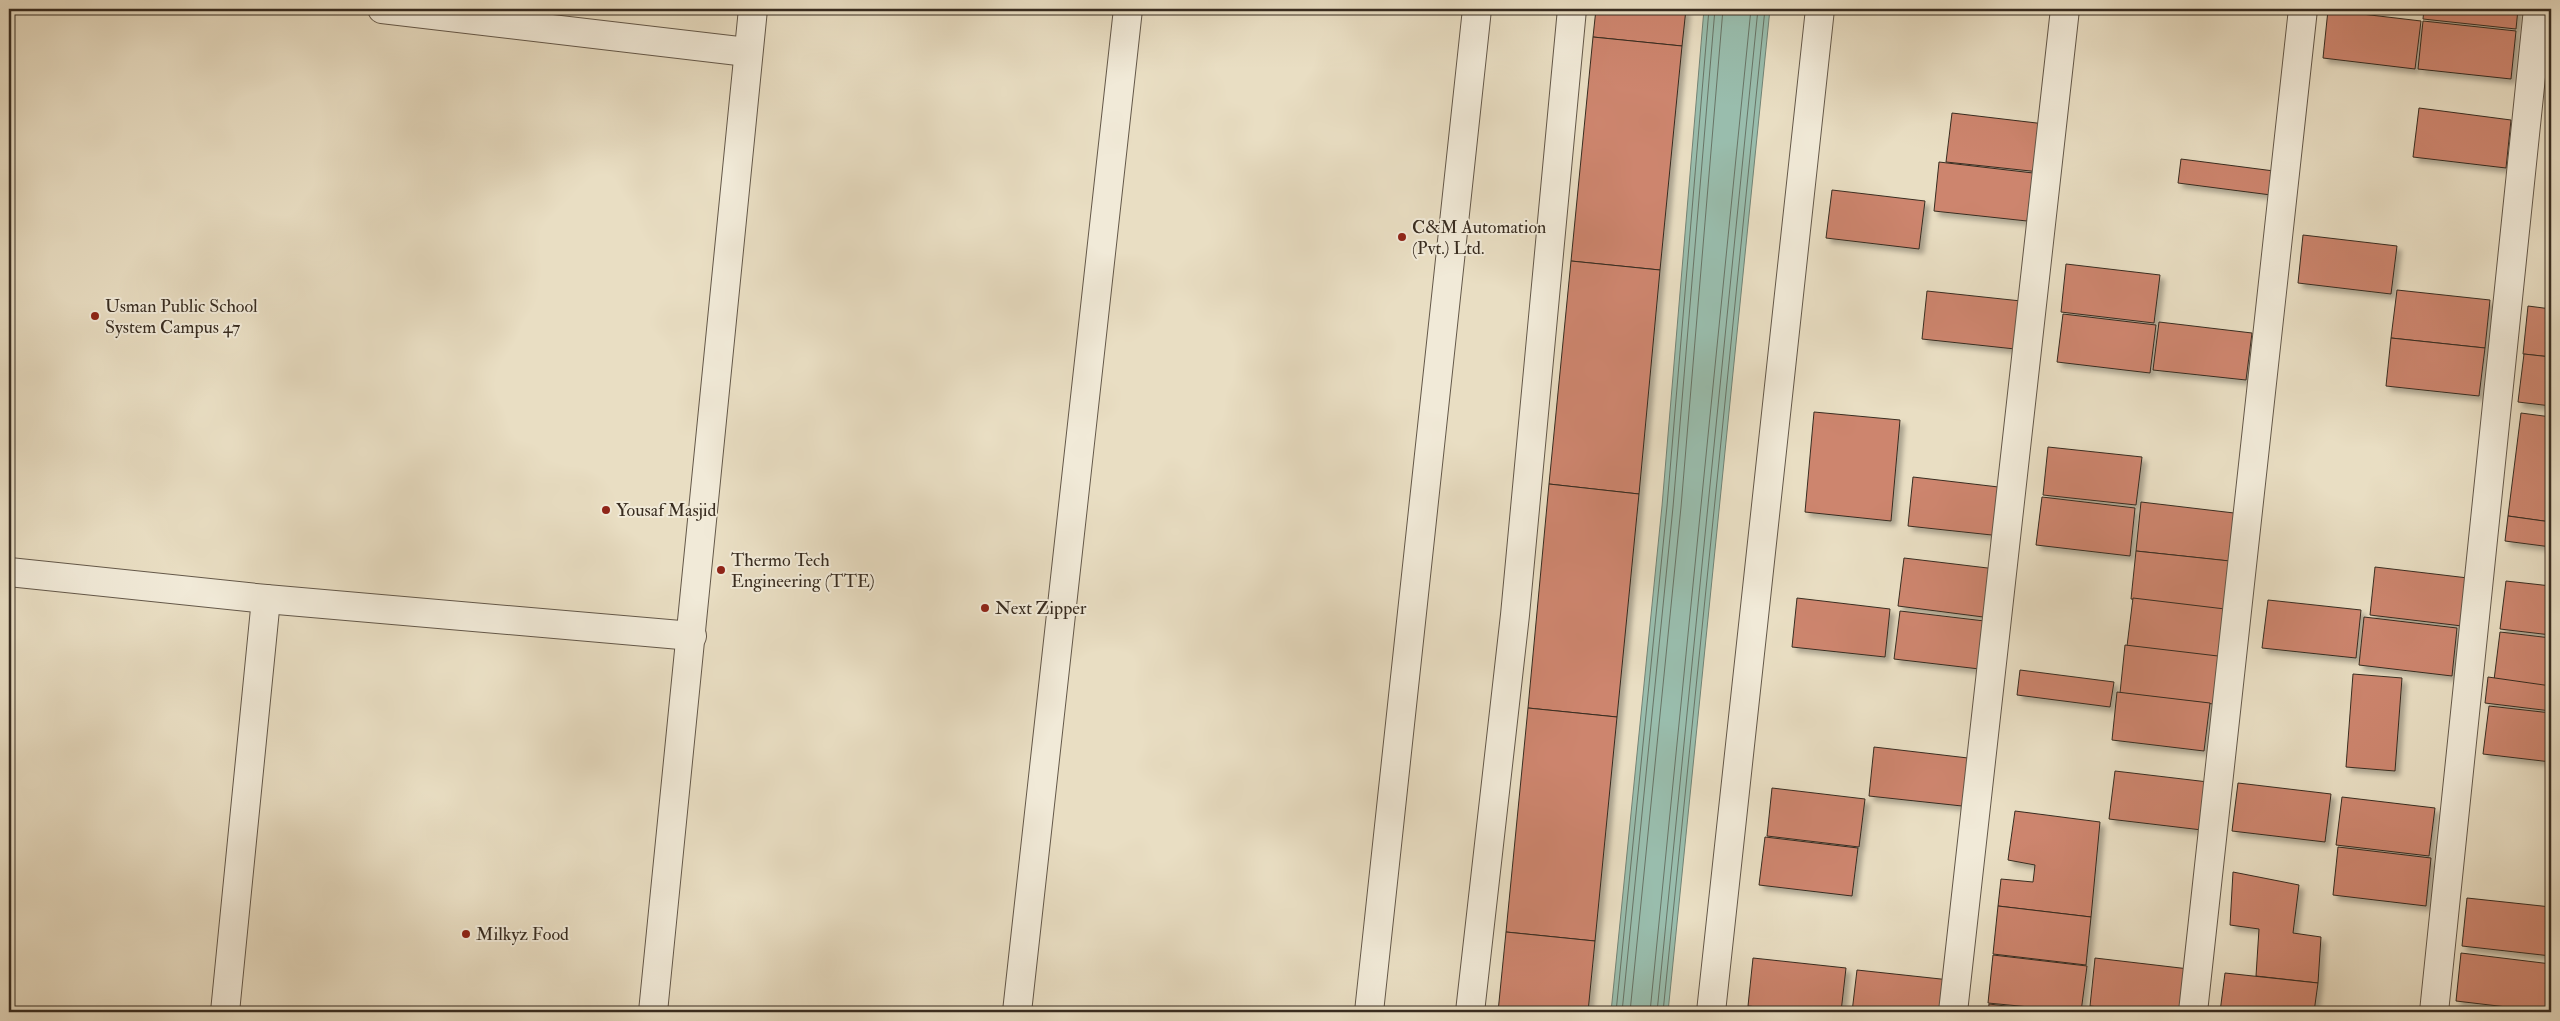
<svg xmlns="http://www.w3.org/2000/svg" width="2560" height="1021" viewBox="0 0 2560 1021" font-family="'IM FELL Double Pica',serif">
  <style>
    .water { fill: #99bdad; stroke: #728375 }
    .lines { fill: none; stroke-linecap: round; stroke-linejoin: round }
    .shore { stroke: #687466; stroke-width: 1 }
    .building { fill: #cd856e; stroke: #382c20; filter: url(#shadow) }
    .minor-casing { stroke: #645849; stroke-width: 30 }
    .minor { stroke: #f1ead8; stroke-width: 28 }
    .poi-dot { fill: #8f2418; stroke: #f1ead8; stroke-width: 2 }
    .labels { text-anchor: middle; stroke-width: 4; stroke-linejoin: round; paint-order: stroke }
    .poi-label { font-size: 18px; fill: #382c20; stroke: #f1ead8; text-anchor: start }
  </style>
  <defs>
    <filter id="shadow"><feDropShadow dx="4.5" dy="4.5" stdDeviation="2.5" flood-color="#0004"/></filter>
  </defs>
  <rect width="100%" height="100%" fill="#e9dec3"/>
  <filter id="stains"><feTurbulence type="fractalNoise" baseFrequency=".004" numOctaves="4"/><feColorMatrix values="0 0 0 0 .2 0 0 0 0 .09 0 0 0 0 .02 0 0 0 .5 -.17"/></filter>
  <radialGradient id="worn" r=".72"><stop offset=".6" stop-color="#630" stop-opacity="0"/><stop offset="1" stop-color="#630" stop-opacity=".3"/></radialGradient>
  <path class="water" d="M1704,9H1770L1668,1012H1611L1662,506Z"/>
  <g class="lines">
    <g class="shore">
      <path d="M1616,1012L1667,506L1709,9"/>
      <path d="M1622,1012L1673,507L1715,9"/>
      <path d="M1630,1012L1681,507L1723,9"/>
      <path d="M1650,1012L1751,9"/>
      <path d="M1657,1012L1758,9"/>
      <path d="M1663,1012L1765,9"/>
    </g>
  </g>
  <g class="building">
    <path d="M1596,9H1686L1682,46L1593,37Z"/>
    <path d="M2424,9H2518L2516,29L2423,19Z"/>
    <path d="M2328,10L2421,21L2415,69L2323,58Z"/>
    <path d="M2423,21L2516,31L2511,79L2418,69Z"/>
    <path d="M1593,37L1682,46L1660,270L1571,261Z"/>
    <path d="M2419,108L2511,120L2506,168L2413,157Z"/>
    <path d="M1952,113L2045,124L2040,172L1946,162Z"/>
    <path d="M2181,159L2274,171L2271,195L2178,183Z"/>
    <path d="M1939,162L2033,173L2027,221L1934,211Z"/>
    <path d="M1832,190L1925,201L1919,249L1826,238Z"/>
    <path d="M2303,235L2397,246L2391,294L2298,283Z"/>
    <path d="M1571,261L1660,270L1639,494L1549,484Z"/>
    <path d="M2066,264L2160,275L2154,323L2061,312Z"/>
    <path d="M2397,290L2490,300L2485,348L2391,338Z"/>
    <path d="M1927,291L2021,301L2015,349L1922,339Z"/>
    <path d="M2528,306L2551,309V357L2523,354Z"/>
    <path d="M2063,314L2156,325L2150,373L2057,362Z"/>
    <path d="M2159,322L2252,333L2246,380L2153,370Z"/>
    <path d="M2391,338L2485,348L2479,396L2386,386Z"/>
    <path d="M2524,354L2551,357V406L2518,402Z"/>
    <path d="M1814,412L1900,420L1891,521L1805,512Z"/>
    <path d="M2521,413L2551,417V522L2508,516Z"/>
    <path d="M2048,447L2142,457L2136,505L2043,495Z"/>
    <path d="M1913,477L2007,488L2001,536L1908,526Z"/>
    <path d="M1549,484L1639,494L1617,717L1528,708Z"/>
    <path d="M2042,497L2135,508L2130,556L2036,545Z"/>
    <path d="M2141,502L2234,513L2229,561L2136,551Z"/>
    <path d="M2508,516L2551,522V547L2505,541Z"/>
    <path d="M2136,551L2230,561L2224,610L2131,599Z"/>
    <path d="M1904,558L1996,569L1991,618L1898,606Z"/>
    <path d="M2375,567L2468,578L2462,626L2370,615Z"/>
    <path d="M2506,581L2551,586V635L2500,629Z"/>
    <path d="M1797,598L1890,609L1885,657L1792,647Z"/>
    <path d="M2133,598L2225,609L2220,658L2127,646Z"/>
    <path d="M2268,600L2361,610L2356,658L2262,648Z"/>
    <path d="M1900,611L1993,622L1988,670L1894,659Z"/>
    <path d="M2364,617L2457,628L2452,676L2359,665Z"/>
    <path d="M2500,632L2551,638V687L2494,680Z"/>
    <path d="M2125,645L2218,656L2213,704L2120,693Z"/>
    <path d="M2020,670L2114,682L2110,707L2017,695Z"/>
    <path d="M2353,674L2402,678L2395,771L2346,767Z"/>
    <path d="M2488,677L2551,686V711L2485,703Z"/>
    <path d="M2117,692L2210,703L2204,751L2112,740Z"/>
    <path d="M2489,706L2551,713V762L2483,754Z"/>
    <path d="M1528,708L1617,717L1595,941L1506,932Z"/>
    <path d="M1874,747L1968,758L1962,806L1869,796Z"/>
    <path d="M2115,771L2208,782L2202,830L2109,819Z"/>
    <path d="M2238,783L2331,794L2325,842L2232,831Z"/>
    <path d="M1772,788L1865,799L1859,847L1767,836Z"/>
    <path d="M2342,797L2435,808L2429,856L2336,845Z"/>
    <path d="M2015,811L2100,822L2091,917L1998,906L2001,879L2033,882L2035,865L2008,860Z"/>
    <path d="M1765,837L1858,848L1852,896L1759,885Z"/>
    <path d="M2338,847L2431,858L2426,906L2333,895Z"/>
    <path d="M2233,872L2299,885L2293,933L2321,937L2318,983L2256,976L2259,929L2230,925Z"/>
    <path d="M2467,898L2551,907V956L2462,946Z"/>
    <path d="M1998,906L2091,917L2086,965L1993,954Z"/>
    <path d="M1506,932L1595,941L1588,1012H1498Z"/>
    <path d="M2461,953L2551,964L2549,1012L2456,1001Z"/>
    <path d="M1993,955L2087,966L2081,1012L1988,1003Z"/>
    <path d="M1753,958L1846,968L1841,1012H1805L1748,1006Z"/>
    <path d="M2095,958L2189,969L2184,1012H2142L2090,1006Z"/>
    <path d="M1857,970L1950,980L1946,1012H1852Z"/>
    <path d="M2225,973L2318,983L2314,1012H2220Z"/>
    <path d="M1989,1004L2055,1012H1988Z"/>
  </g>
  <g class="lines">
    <defs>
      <g id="minor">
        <path d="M382,9L747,52"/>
        <path d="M9,572L266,599L692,636"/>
        <path d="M225,1012L266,599"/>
        <path d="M653,1012L753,9"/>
        <path d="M1017,1012L1128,9"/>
        <path d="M1369,1012L1477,9"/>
        <path d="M1470,1012L1515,615L1572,9"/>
        <path d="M1711,1012L1820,9"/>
        <path d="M1953,1012L2065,9"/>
        <path d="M2193,1012L2303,9"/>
        <path d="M2434,1012L2538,9"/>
      </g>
    </defs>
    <use href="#minor" class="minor-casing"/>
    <use href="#minor" class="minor"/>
  </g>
  <g class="poi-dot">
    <circle cx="1402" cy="237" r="5"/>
    <circle cx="95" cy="316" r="5"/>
    <circle cx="606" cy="510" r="5"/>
    <circle cx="721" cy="570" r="5"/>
    <circle cx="985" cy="608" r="5"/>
    <circle cx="466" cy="934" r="5"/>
  </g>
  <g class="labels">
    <g class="poi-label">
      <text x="1412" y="233">C&amp;M Automation<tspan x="1412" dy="21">(Pvt.) Ltd.</tspan></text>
      <text x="105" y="312">Usman Public School<tspan x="105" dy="21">System Campus 47</tspan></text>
      <text x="616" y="516">Yousaf Masjid</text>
      <text x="731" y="566">Thermo Tech<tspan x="731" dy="21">Engineering (TTE)</tspan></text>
      <text x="995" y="614">Next Zipper</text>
      <text x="476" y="940">Milkyz Food</text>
    </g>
  </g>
  <rect width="2560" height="1021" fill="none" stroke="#e9dec3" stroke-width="30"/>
  <rect x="10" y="10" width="2540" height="1001" fill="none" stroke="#382c20" stroke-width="2.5"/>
  <rect x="15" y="15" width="2530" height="991" fill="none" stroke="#382c20"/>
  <rect width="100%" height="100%" filter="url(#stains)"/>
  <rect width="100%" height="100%" fill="url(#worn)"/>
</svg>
